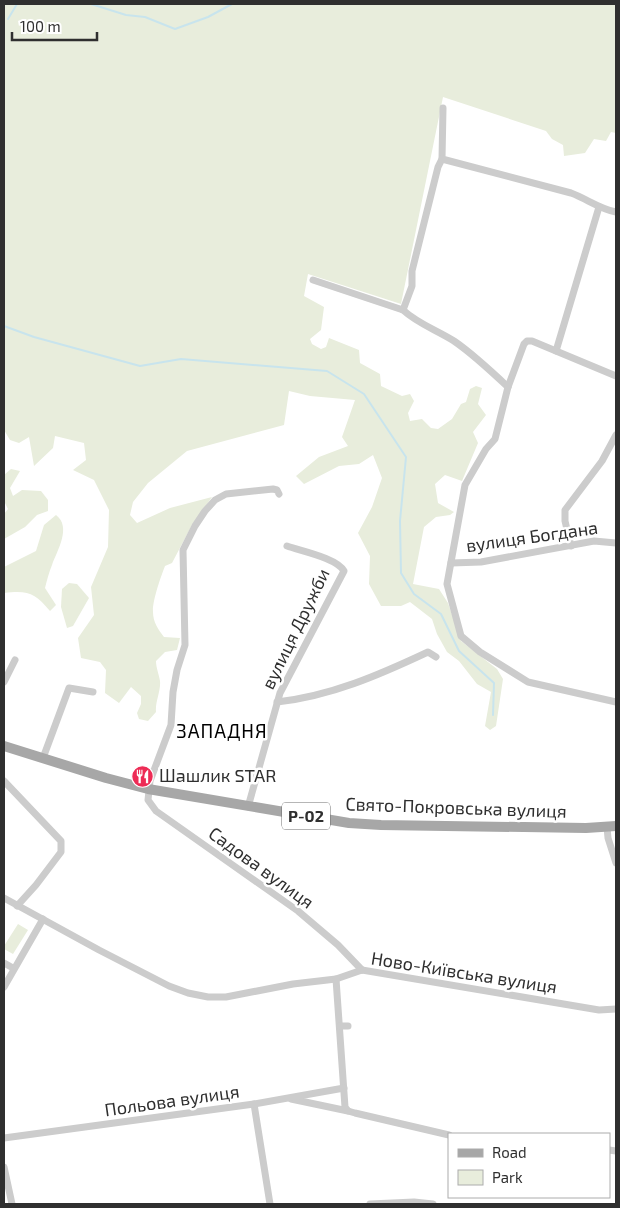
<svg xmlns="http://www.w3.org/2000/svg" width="620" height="1208" viewBox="0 0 620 1208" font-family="'Exo 2',sans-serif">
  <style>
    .green { fill: #e8eddc }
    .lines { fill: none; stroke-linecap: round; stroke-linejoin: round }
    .stream { stroke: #c8e4ed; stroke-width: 2 }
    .minor { stroke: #ccc; stroke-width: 7 }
    .primary { stroke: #a7a7a7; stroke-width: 10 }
    .labels { text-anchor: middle; stroke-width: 5; stroke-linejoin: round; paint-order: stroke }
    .shield { fill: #fff; stroke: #6d6d6d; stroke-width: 1 }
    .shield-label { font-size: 16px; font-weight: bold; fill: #2f2f2f }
    .street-label { font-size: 18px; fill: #2f2f2f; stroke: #fff }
    .poi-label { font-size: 18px; fill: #2f2f2f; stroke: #fff; text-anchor: start }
    .neighbourhood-label { font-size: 19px; letter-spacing: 1px; fill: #000; stroke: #fff }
  </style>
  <rect width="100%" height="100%" fill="#fff"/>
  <g class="green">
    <path d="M4,4H616V133L611,132L606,141L594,139L585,153L564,156L563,145L552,139L546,131L443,97L401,304L308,274L304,296L324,307L321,330L310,339L312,344L321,349L326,347L329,338L359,350L360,363L380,374L381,386L402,396L410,394L414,401L408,413L410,421L422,419L431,428L438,429L452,419L461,404L466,402L470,389L476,386L482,388L478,404L486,415L473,432L478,443L462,481L445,475L435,484L438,503L454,512L450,515L436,517L424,527L413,584L439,589L448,603L461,641L497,669L503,679L496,726L490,730L485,726L491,692L477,684L459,661L447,652L437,634L432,619L410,602L401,606H381L369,584L370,556L358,533L372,507L382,478L373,455L359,464L339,466L304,484L296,476L319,457L348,446L342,437L355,400L310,396L289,391L284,425L187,451L148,483L133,502L130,515L137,523L170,508L212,497L192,525L172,563L165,566C161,576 152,602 153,612C153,622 158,629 164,637L180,638L177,650L165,652L156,661C156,668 159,674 160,681C161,691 155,702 156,712L148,721L139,719L137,713L141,704V696L131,687L119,703L105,693L106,670L100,662L81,658L78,638L94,615L91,587L108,547L109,510L94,480L73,470L86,460L84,443L55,436L53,448L34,466L29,437L19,443L10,440L4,430Z"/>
    <path d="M11,469L20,471L10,488L13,496L22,490L41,491L48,500V511L37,515L25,527L4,539V514L8,509L4,501V475Z"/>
    <path d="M56,515C72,527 57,551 52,565C49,572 47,580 45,588L56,605L50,611C35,593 28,590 4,593V567L36,551L44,525Z"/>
    <path d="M69,583L77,584L89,598L73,626L67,628L61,607L62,589Z"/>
    <path d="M18,924L28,930L13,954L4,949V946Z"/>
  </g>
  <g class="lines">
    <g class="stream">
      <path d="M91,4L126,15L145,17L175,29L208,17L232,4"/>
      <path d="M8,19L17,4"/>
      <path d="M4,326L34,337L140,366L181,359L327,371L364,394L406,457L400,521L401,573L414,594L441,614L459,651L494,683L493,715"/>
    </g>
    <g class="minor">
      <path d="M443,108L442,159L571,193C587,199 600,209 616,212"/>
      <path d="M313,280L403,310C418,324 437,330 454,341C473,354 491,371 508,387"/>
      <path d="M403,310L412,286V271L438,167L442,159"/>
      <path d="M556,351L599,207"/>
      <path d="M616,376L532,341H527L524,344L508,387L495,439L486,449L465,485L447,584L461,636L480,652L528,682L616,702"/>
      <path d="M279,494L277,490L273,489L226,494L215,500L205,511L195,526L183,550L185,645L177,670L173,692L171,725L150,781L148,800L156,811L298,911L338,945L362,970"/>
      <path d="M571,546L565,521V510L602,461L616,435"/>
      <path d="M451,563L481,562L594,541L616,543"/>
      <path d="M4,682L15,660"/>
      <path d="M277,702C331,696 379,675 428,652L436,657"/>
      <path d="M43,758L69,688L93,692"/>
      <path d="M4,781L61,841V852L36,885L17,906"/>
      <path d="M248,807L280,693L344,571C337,558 301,551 287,546"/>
      <path d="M607,827L608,838L616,863"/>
      <path d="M4,898L99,950L169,986L188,993L208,997H226L293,984L336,979L362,970L599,1010L616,1009"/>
      <path d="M4,963L13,968"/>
      <path d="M336,979L345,1107L348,1111L355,1113L449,1135"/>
      <path d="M4,987L43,919"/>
      <path d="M340,1026H348"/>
      <path d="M291,1099L348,1111"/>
      <path d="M254,1104L270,1204"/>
      <path d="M4,1138L254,1104L344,1088"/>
      <path d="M609,1150L616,1151"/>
      <path d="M4,1167L12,1204"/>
      <path d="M370,1204L414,1202L433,1204"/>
    </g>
    <path class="primary" d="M4,746L106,778L148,789L349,823L381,825L586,828L616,826"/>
  </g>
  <defs>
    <symbol id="restaurant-disc" viewBox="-11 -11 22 22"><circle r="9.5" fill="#ed2b55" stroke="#fff"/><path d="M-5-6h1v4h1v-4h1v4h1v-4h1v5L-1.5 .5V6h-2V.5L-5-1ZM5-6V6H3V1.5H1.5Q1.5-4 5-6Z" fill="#fff"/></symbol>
  </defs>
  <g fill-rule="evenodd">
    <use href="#restaurant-disc" x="130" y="764" width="25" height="25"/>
  </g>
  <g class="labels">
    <rect class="shield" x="282" y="802.5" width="48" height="27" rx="4"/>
    <g class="shield-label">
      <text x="306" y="822">Р-02</text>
    </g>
    <g class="street-label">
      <text transform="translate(532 537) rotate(-8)" y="6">вулиця Богдана</text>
      <text transform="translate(296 629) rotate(-64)" y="6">вулиця Дружби</text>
      <text transform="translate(456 808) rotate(2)" y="6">Свято-Покровська вулиця</text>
      <text transform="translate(261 868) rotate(36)" y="6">Садова вулиця</text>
      <text transform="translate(464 973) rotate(9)" y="6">Ново-Київська вулиця</text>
      <text transform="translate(172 1101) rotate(-8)" y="6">Польова вулиця</text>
    </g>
    <g class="poi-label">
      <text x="159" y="782">Шашлик STAR</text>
    </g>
    <g class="neighbourhood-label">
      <text x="222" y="738">ЗАПАДНЯ</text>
    </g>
  </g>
  <rect width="620" height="1208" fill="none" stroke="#2f2f2f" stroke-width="10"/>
  <rect x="448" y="1133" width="162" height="65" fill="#ffffff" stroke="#acacac"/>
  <rect x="458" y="1149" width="25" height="8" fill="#a7a7a7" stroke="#acacac"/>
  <text x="492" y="1158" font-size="15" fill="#2f2f2f">Road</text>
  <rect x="458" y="1170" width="25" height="15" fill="#e8eddc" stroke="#acacac"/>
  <text x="492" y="1183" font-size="15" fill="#2f2f2f">Park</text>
  <path d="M12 32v8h85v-8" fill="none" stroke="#2f2f2f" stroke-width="2.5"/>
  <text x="20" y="32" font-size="15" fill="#2f2f2f" stroke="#ffffff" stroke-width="4" paint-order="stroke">100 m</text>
</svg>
